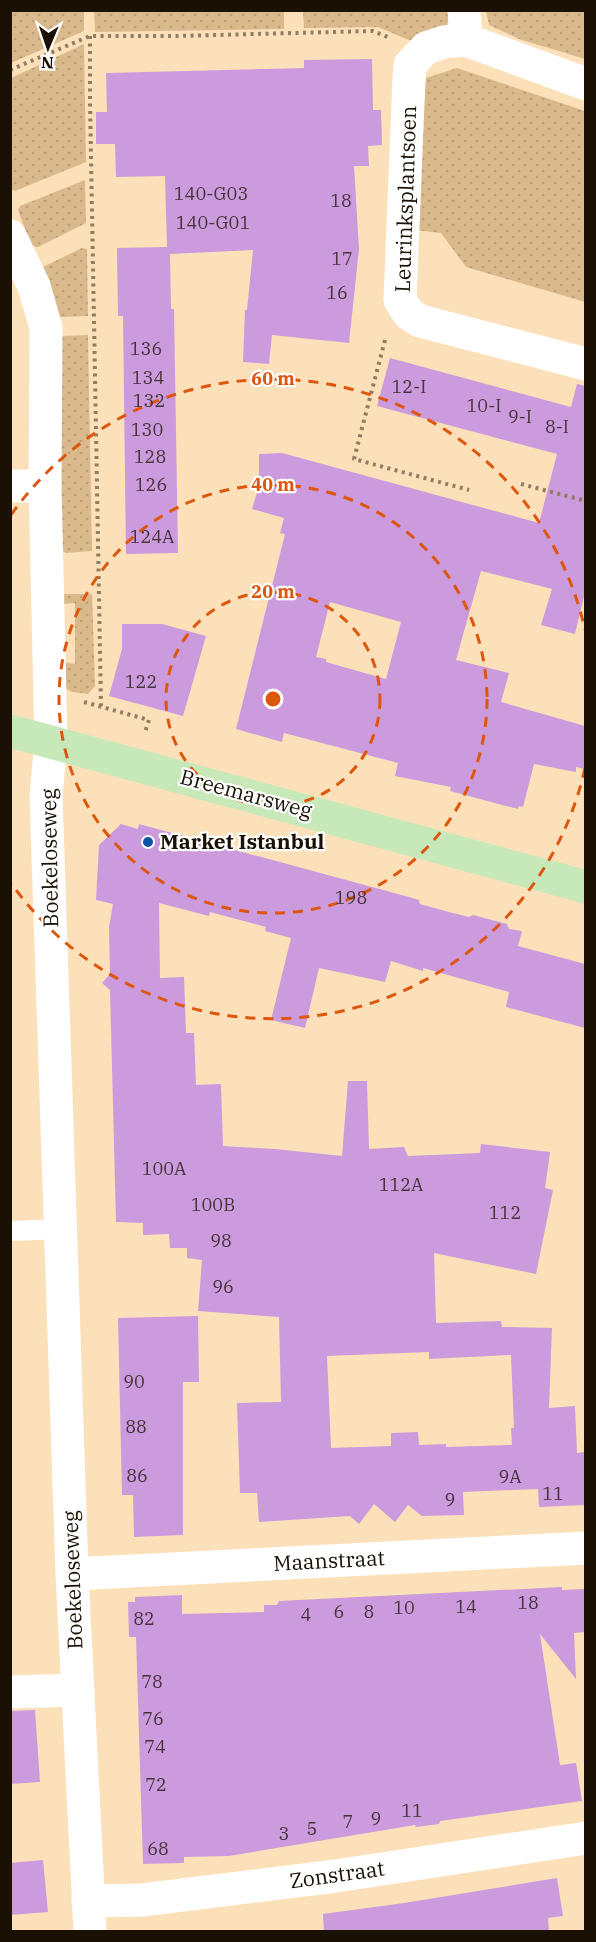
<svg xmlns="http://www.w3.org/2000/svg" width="596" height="1942" viewBox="0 0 596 1942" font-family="'IBM Plex Serif',serif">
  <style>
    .green { fill: url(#green-dots) }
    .building { fill: #cb9bdd; fill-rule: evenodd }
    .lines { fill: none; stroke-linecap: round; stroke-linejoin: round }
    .path { stroke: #907d63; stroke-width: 4; stroke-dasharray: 3 4.5; stroke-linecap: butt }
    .lane { stroke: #fff; stroke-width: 20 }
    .street { stroke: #fff; stroke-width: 33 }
    .primary { stroke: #c7e8b8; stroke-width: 33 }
    .ring { fill: none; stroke: #de550c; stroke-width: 3; stroke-dasharray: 10 8 }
    .poi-dot { fill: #1254a4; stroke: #fff; stroke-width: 2 }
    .labels { text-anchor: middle; stroke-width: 4.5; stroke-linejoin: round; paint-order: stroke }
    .number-label { font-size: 18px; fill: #46343a }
    .street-label { font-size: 21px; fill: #1a1104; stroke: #fff }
    .poi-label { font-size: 21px; font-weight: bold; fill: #1a1104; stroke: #fff; text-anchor: start }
    .centre { fill: #de550c; stroke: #fff; stroke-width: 3 }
    .ring-label { font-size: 18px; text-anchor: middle; font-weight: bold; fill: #de550c; stroke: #fff; stroke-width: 4.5; stroke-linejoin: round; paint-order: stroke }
  </style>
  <defs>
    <pattern id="green-dots" width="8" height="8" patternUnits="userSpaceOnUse" patternTransform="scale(1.5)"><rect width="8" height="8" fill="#daba8c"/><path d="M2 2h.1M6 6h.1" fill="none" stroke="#ba9f77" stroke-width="1.8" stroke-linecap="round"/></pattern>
  </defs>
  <rect width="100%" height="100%" fill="#fbe0b9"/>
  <g class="green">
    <path d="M11,10L84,11V31L11,63Z"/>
    <path d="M451,10C449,33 435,35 416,43L378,27L304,28L303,11Z"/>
    <path d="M94,11H284V29L95,32Z"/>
    <path d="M486,11H585V59L519,39L489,25Z"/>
    <path d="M84,44L86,162L15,191L11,189V78Z"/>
    <path d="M457,68L585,111V302L466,267L441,233L414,230L426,78Z"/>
    <path d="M85,180L86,223L38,247L31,246L18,210L20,206Z"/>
    <path d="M82,248L87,249L88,316L59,317L43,271V267Z"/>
    <path d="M88,335L92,551L66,553L60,549L61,336Z"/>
    <path d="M64,594H92L95,686L88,694L72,692L61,686L62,662L75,664V603L60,604Z"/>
  </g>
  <g class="building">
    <path d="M372,59L373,110H381L382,145L368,146L369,166H354L359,249L349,343L272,335L269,364L243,362L245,310H247L253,250L170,254L171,309H174L178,553L126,554L123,316H118L117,248L167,247L165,176L116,177L115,144H96V112H107L106,73L304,68V60Z"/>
    <path d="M390,358L571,407L577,384L585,386V592L575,634L541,625L552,589L481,571L456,660L509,673L501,702L585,726V769L576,767V772L534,764L523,807L519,806L518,809L450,791L451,787L395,776L398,763L284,733L282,742L236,729L285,534L280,533L284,518L252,509L259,486V454L282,453L539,523L557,454L377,406ZM330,602L401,622L386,679L326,662V659L316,657Z"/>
    <path d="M122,624H162L206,636L183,716L109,696L122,649Z"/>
    <path d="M121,824L138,829L139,824L409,897L419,900L420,904L449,912L469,917L473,915L507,924L509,929L522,931L518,946L585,964V1028L506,1007L509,992L423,968V971L391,961L385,982L319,968L305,1028L271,1020L291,938L265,931L266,927L210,912L209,916L159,903L160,978L184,977L186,1033H194L196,1085L221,1084L223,1146L275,1149L342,1156L348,1081H367L369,1149L404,1147L408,1156L480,1153L481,1144L550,1152L545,1188L553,1190L536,1274L434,1253L436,1323L501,1321L502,1327L552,1328L549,1408L575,1406L577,1453L585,1452V1505L539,1507L538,1489L463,1492L464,1515L422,1516L408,1505L395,1522L374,1504L359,1524L350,1516L259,1522L257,1493H240L237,1403L281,1402L279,1317L198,1311L202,1260L187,1258V1248H170L169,1234L143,1235V1223L116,1222L110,990L102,983L110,974L109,927L113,904L96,900L99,845ZM429,1352V1359L511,1355L514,1428H511L512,1445L446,1447V1444L419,1445L418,1432L391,1433V1446L331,1448L327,1356Z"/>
    <path d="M198,1316L199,1382H183V1535L134,1537L133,1495H122L118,1318Z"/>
    <path d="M562,1587V1590L585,1589V1632L574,1633L576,1679L540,1634L560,1765L576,1763L582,1801L440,1821L439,1824L416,1827L415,1825L229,1856L184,1857V1863L143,1864L136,1637H129L128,1602H135V1597L182,1595V1614L264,1612V1605H277L279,1601Z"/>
    <path d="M35,1710L40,1782L10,1784V1711Z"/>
    <path d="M43,1860L48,1912L10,1915V1863Z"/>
    <path d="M557,1878L563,1916L548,1918L549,1932H324L323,1914L404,1903Z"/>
  </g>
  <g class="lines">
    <g class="path">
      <path d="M90,36V101L101,706"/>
      <path d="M10,70L90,36H177L373,31L390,38"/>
      <path d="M385,340L354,459L469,490"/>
      <path d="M521,484L586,501"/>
      <path d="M84,702L149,720L145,732"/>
    </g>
    <path class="lane" d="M10,1231L61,1229"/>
    <g class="street">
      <path d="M464,10L466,40"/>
      <path d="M586,84L466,40L444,42L426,48L410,65L409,78L400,300L409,314L420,321L586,364"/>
      <path d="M10,236L34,286L46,328L45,486L51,742L46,796L72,1574L90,1932"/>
      <path d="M10,486H45"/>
      <path d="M72,1574L586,1548"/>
      <path d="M10,1692L78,1690"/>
      <path d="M88,1901L142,1900L336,1876L586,1838"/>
    </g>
    <path class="primary" d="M10,731L586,887"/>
  </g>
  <g class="ring">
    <circle cx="273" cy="699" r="107"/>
    <circle cx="273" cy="699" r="214"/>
    <path d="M585 768A320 320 0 0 1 11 883M11 515A320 320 0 0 1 585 630"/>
  </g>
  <circle class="poi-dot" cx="148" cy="842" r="6"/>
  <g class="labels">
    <g class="number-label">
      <text x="211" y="200">140-G03</text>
      <text x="341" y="207">18</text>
      <text x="213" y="229">140-G01</text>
      <text x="342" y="265">17</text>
      <text x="337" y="299">16</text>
      <text x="146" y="355">136</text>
      <text x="148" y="384">134</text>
      <text x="409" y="393">12-I</text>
      <text x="149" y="407">132</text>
      <text x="484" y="412">10-I</text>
      <text x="520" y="423">9-I</text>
      <text x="557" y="433">8-I</text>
      <text x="147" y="436">130</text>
      <text x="150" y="463">128</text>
      <text x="151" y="491">126</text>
      <text x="152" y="543">124A</text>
      <text x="141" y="688">122</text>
      <text x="351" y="904">198</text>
      <text x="164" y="1175">100A</text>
      <text x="401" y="1191">112A</text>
      <text x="213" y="1211">100B</text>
      <text x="505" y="1219">112</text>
      <text x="221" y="1247">98</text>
      <text x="223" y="1293">96</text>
      <text x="134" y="1388">90</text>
      <text x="136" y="1433">88</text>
      <text x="137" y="1482">86</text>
      <text x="510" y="1483">9A</text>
      <text x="553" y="1500">11</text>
      <text x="450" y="1506">9</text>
      <text x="528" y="1609">18</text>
      <text x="466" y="1613">14</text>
      <text x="404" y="1614">10</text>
      <text x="339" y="1618">6</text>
      <text x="369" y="1618">8</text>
      <text x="306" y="1621">4</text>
      <text x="144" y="1625">82</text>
      <text x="152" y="1688">78</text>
      <text x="153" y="1725">76</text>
      <text x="155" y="1753">74</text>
      <text x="156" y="1791">72</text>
      <text x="412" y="1817">11</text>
      <text x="376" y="1825">9</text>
      <text x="348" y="1828">7</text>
      <text x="312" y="1835">5</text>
      <text x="284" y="1840">3</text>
      <text x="158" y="1855">68</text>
    </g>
    <g class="street-label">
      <text transform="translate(406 199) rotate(-88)" y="7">Leurinksplantsoen</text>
      <text transform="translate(246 794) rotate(15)" y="7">Breemarsweg</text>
      <text transform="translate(50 858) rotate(-91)" y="7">Boekeloseweg</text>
      <text transform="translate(329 1561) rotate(-3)" y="7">Maanstraat</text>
      <text transform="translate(73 1580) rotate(-92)" y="7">Boekeloseweg</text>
      <text transform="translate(337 1875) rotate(-8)" y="7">Zonstraat</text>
    </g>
    <g class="poi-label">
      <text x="160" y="849">Market Istanbul</text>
    </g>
  </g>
  <circle cx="273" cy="699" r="9" class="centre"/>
  <g class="ring-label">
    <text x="273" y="385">60 m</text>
    <text x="273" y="491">40 m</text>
    <text x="273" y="598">20 m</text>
  </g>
  <rect width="596" height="1942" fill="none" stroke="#1a1104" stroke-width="24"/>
  <g transform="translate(48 48) rotate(182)" stroke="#ffffff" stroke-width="4.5" paint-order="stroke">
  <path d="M0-4.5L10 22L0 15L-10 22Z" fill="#1a1104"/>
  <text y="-9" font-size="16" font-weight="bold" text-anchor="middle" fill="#1a1104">N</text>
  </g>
</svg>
